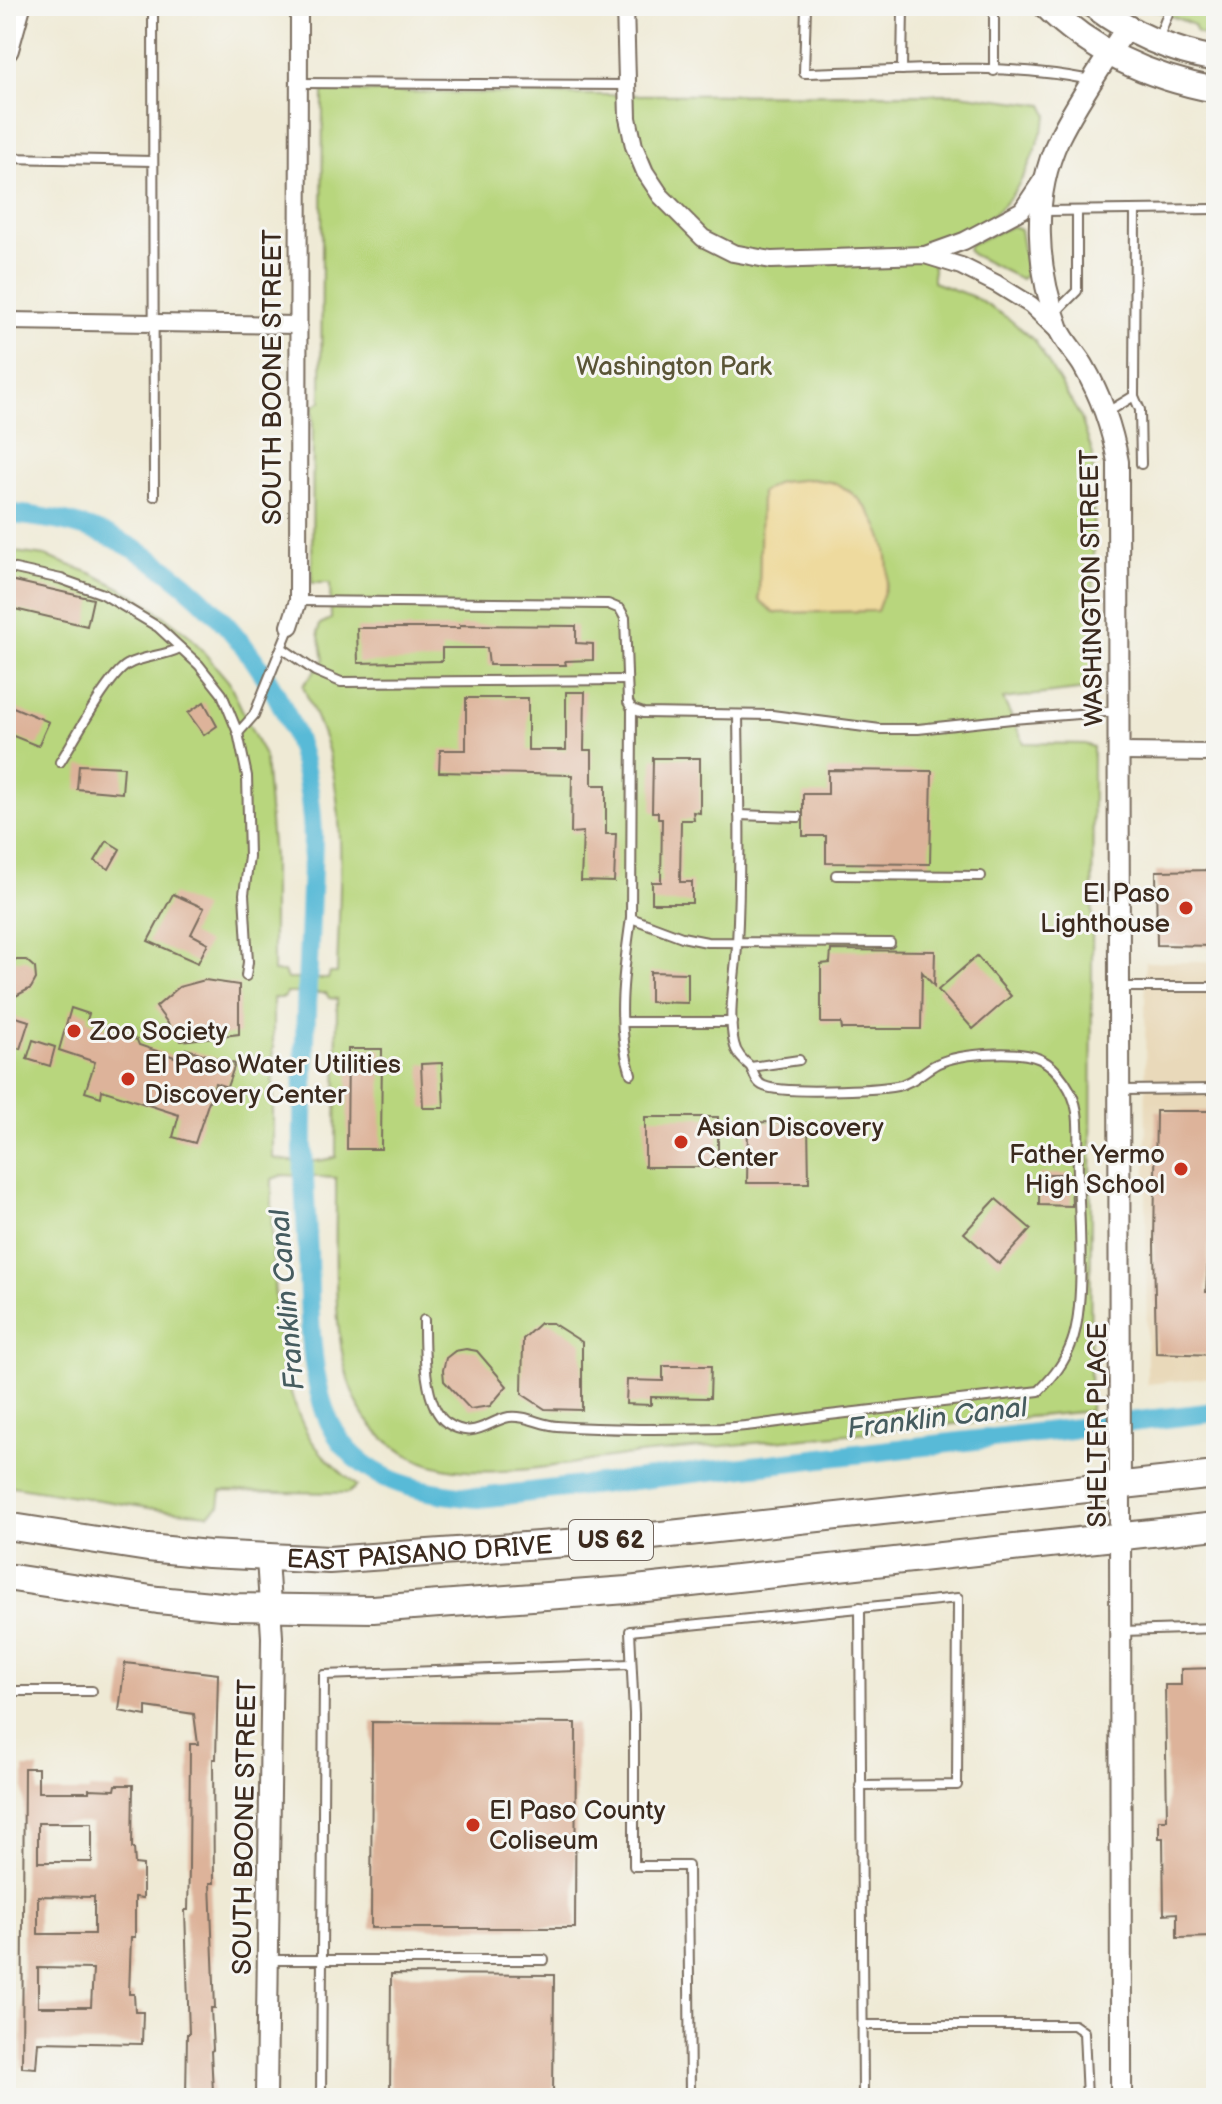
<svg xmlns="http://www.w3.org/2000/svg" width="1222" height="2104" viewBox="0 0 1222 2104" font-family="'Balsamiq Sans',sans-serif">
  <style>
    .built { fill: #e9d9ba }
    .green { fill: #b8d67d; stroke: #7a804e; stroke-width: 2; fill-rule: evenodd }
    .sand { fill: #eeda9e; stroke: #94825e; stroke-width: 2 }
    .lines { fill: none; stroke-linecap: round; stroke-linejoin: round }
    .canal { stroke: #59bad7; stroke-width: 20 }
    .building { fill: #ddb39a; fill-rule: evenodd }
    .service-casing { stroke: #7a6d5e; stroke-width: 12 }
    .minor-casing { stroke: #7a6d5e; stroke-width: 20 }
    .tertiary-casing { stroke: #7a6d5e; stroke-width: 24 }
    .secondary-casing { stroke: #7a6d5e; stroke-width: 28 }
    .primary-casing { stroke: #7a6d5e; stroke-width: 30 }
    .service { stroke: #fff; stroke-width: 8 }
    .minor { stroke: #fff; stroke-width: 16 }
    .tertiary { stroke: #fff; stroke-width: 20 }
    .secondary { stroke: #fff; stroke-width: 24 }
    .primary { stroke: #fff; stroke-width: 26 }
    .poi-dot { fill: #c8321e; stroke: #f6f6f2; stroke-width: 3 }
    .labels { text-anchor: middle; stroke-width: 6; stroke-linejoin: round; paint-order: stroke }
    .shield { fill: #f6f6f2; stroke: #73675e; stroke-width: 2 }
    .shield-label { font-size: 24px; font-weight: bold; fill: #3b2a1e }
    .park-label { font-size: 26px; fill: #5a5536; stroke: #f6f6f2 }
    .street-label { font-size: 26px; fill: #3b2a1e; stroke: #f6f6f2 }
    .poi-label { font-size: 26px; fill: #3b2a1e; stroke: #f6f6f2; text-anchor: start }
    .water-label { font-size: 28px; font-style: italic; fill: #465c5f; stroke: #f6f6f2 }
  </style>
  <rect width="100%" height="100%" fill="#f6f6f2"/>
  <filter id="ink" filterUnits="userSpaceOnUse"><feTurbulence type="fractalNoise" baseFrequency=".0125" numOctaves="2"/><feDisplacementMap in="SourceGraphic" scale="16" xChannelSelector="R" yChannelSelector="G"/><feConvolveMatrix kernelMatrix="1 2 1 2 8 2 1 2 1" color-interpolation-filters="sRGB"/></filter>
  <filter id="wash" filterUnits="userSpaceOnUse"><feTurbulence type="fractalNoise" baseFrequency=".006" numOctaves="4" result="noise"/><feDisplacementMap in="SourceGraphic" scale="32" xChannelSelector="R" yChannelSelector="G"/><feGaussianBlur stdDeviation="1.8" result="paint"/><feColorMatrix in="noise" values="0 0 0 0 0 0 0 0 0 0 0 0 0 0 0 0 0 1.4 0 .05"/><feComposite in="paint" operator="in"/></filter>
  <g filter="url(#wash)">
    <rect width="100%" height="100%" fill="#efead5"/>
    <path class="built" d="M1145,962H1216V1377L1147,1384Z"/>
    <g class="green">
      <path d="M1145,6H1216V39L1197,33L1194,25Z"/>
      <path d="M323,91L604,95L959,94L1043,105L1048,115C1035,149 1024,189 995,213C979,228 953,234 933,242V282L974,297L1009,319L1035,341L1081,418L1093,455L1094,688L1003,699L1024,743L1085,744L1093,747L1090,1411C942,1425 795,1439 648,1453C588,1459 515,1477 455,1470C423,1466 392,1450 371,1425C326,1372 337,1247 336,1178L283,1175L272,1179C271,1251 272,1376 310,1438C322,1457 340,1471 357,1486L348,1493L221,1491L219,1506L209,1514L155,1509L6,1485V551L45,556L93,574L140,598L190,636L229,682L265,758L273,858V972H284L287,979H328L330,973H337C339,899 347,821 328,750C322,728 311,707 303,686L324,659L318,632L320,624L331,619L330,583H312L313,407L321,401ZM287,993H326L329,998L337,999L336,1157C317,1163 293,1163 273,1158V998H284Z"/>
      <path d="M1012,226L1020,229L1027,274L1021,279L971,254L968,249L970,244Z"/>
    </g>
    <path class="sand" d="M812,479C819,481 830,481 837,484C872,501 892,543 887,581C885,591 880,602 877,611L774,613L759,600L761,492L779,482Z"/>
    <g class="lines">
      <path class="canal" d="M6,513C32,516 59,519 84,527C176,554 271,657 299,747C308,776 312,808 313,838C310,932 304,1027 303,1122C302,1167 306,1211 308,1255C309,1304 309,1380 330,1423C359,1482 420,1493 479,1498L1216,1412"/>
    </g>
    <g id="blocks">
      <g class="building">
        <path d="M6,579L93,599L87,626L6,607Z"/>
        <path d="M460,625L576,626V643L593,644V660L565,661L566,665H489L487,648H442V661L358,663L357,628H460Z"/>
        <path d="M566,692H585L584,750H592V785H606V834H616L614,882L581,881L583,832L571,833L572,775L439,772L440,750H466V698H528V750H566Z"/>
        <path d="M204,702L217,726L204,735L188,713Z"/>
        <path d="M6,704L49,722L38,746L6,733Z"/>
        <path d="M653,758H700V813L693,812L694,820H681L680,882H692V903H652V882H661L662,819H658V812H652Z"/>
        <path d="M79,765L124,767L122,793L77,789Z"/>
        <path d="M828,770L932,771L930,864L826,863V836H803V794H828Z"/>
        <path d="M107,841L120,849L109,869L95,861Z"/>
        <path d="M1216,870V946L1157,945L1156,871Z"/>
        <path d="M173,894L204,908L191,934L208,943L198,963L148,941Z"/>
        <path d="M831,950L935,951L934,986L922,972L921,1029H842L841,1023H821V964L830,963Z"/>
        <path d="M977,956L1011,996L973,1029L938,990Z"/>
        <path d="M6,960H26L35,968L36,979L31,988L6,1001Z"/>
        <path d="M650,972L688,973V1003L650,1002Z"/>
        <path d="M205,980L239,985V1034L181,1041L156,1007L179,987Z"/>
        <path d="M71,1008L89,1014L87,1020L137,1040L139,1045L198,1065L187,1049L235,1064L227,1087L215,1083L195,1143L173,1137L179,1115L102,1090L101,1097L85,1092L95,1062L59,1050Z"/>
        <path d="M6,1014L29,1021L20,1049L6,1044Z"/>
        <path d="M33,1040L55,1047L50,1066L27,1059Z"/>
        <path d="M348,1049H382L381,1149H347Z"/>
        <path d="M442,1063L444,1108H423L421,1064Z"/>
        <path d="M1156,1111H1216V1245H1209L1206,1292H1216V1355L1156,1353L1154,1245Z"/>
        <rect x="645" y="1117" width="73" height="50"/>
        <path d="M748,1122L808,1123L809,1183H747Z"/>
        <path d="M1039,1174H1071L1072,1206L1039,1205Z"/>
        <path d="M996,1199L1031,1229L999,1264L964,1233Z"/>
        <path d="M540,1323H552L582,1342V1410L545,1409L522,1394L523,1339Z"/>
        <path d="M466,1349L477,1351L507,1386L490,1406L470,1409L444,1381L443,1370L446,1358L455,1351Z"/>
        <path d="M663,1366H711L710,1398L651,1397V1405L626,1404L627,1380L663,1381Z"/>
        <path d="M125,1663L218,1674L216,1759H213L214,1883H210L215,2008H211L213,2050L211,2051L213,2092H210V2098L186,2097L187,2034H189L185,1910H188L189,1867L190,1744H198L194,1714L146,1707V1716L119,1711Z"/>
        <path d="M1216,1668V1937L1177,1938V1913L1164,1914L1163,1838H1159V1820H1167L1165,1685H1181V1669Z"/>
        <path d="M372,1722L576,1723L575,1928H371Z"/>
        <path d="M24,1768H38V1792H89V1789L115,1790L116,1785H133L132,1848H134L135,1864L143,1865V1898L135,1897V1937H131L129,1994H134L135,2012H143L142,2044L38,2042L36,2068L22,2067ZM38,1823H92V1862H38ZM38,1896L94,1897V1934H38ZM38,1968L93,1969L91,2007H38Z"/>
        <path d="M391,1974L554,1975L553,2098H390Z"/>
      </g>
    </g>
  </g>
  <g filter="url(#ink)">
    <use href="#blocks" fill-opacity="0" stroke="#7a6d5e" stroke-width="2"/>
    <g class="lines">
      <defs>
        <g id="service">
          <path d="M153,6L154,496"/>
          <path d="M806,6L804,73C899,71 997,61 1091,80"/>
          <path d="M994,6V71"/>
          <path d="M1212,6L1216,7"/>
          <path d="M1158,39L1171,6"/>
          <path d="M902,70L903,6"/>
          <path d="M299,83L626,85"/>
          <path d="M6,158L153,161"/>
          <path d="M1043,211L1216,209"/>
          <path d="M1055,313L1077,291V211"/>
          <path d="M1134,396L1140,410L1141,464"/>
          <path d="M1106,413L1134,396L1135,210"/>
          <path d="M6,567L61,579L103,594L158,627L199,665L222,694L238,733L247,776L249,857L244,894L248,962L246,976"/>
          <path d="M299,601L608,604L620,609L625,618L628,702L632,709L643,713L772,715L880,729H918L1012,719L1119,711"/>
          <path d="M282,648L315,671L341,682L627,680"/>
          <path d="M738,715C739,791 741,867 737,944C736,975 727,1012 734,1043C736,1054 743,1060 751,1067L799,1060"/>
          <path d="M238,733L254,715L290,626"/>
          <path d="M60,762C75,739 108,676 127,665C144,655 163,657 180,648"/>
          <path d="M739,815L798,817"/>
          <path d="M836,875L981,876"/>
          <path d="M631,918L682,937L707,942L890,943"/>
          <path d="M1122,987H1216"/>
          <path d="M623,1022H732"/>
          <path d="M631,1074C615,1026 624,968 631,918L632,709"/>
          <path d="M1122,1090L1216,1089"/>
          <path d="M424,1320C424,1346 423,1407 447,1423C474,1441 487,1421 509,1417C526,1415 541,1425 557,1426C611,1430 666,1429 720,1428C756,1426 793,1420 829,1415C899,1407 969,1399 1039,1391C1054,1376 1065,1362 1072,1342C1086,1304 1079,1215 1078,1173C1077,1153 1080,1131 1077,1112C1074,1092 1059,1068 1040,1059C1018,1049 954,1053 933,1066C921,1073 912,1083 897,1086C875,1090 782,1094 764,1086C756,1083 754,1074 751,1067"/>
          <path d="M860,1607L863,2098"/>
          <path d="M1123,1631L1216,1628"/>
          <path d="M6,1691H92"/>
          <path d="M268,1960H544"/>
          <path d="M862,2025H1074L1084,2032L1087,2098"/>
          <path d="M321,2098L324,1675L631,1664"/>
          <path d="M690,2098L688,1866H634V1714L630,1631L958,1598L957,1785L860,1786"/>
        </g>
        <g id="minor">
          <path d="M625,6L628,118L634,146L645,172L661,196L703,238L733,253L771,260L925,255L961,266L997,284L1031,305L1059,332"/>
          <path d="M925,255L964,241L1022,210L1044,177"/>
          <path d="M6,321L298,325"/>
          <path d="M290,626L298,601L299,6"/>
          <path d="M1121,752L1216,753"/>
        </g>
        <g id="tertiary">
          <path d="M266,2098L272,1637L267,1558"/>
          <path d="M1121,2098C1123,1553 1122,1008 1118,462C1112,427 1101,396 1083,365C1076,353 1064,342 1059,329C1036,269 1031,198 1059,138C1077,101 1104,63 1126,28"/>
        </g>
        <g id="secondary">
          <path d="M1046,6C1093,53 1152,78 1216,90"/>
          <path d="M1094,6C1131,34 1170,51 1216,59"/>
          <path d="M6,49L18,6"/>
        </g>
        <g id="primary">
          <path id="s1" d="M6,1526L148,1548L208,1554L329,1560L624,1539L1216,1475"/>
          <path d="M6,1577L158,1600L232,1607L373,1609L627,1590L1216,1526"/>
        </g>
      </defs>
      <use href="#service" class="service-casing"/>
      <use href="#minor" class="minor-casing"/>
      <use href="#tertiary" class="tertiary-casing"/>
      <use href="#secondary" class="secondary-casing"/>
      <use href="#primary" class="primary-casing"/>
      <use href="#service" class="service"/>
      <use href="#minor" class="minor"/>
      <use href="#tertiary" class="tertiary"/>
      <use href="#secondary" class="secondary"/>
      <use href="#primary" class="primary"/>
    </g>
  </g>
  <g class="poi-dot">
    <circle cx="1186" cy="908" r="8"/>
    <circle cx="74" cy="1031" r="8"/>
    <circle cx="128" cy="1079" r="8"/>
    <circle cx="681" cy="1142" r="8"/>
    <circle cx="1181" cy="1169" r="8"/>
    <circle cx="473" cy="1825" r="8"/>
  </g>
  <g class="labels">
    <rect class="shield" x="569" y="1520" width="84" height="40" rx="6"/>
    <g class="shield-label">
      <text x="611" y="1548">US 62</text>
    </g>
    <g class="park-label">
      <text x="674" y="375">Washington Park</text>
    </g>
    <g class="street-label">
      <text transform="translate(272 377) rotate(-90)" y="9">SOUTH BOONE STREET</text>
      <text transform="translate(1091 588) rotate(-91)" y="9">WASHINGTON STREET</text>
      <text transform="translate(1097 1425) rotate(-90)" y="9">SHELTER PLACE</text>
      <text dy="9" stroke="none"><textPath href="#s1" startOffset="416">EAST PAISANO DRIVE</textPath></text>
      <text transform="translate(244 1827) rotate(-89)" y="9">SOUTH BOONE STREET</text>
    </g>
    <g class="poi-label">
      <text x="1170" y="902" text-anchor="end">El Paso<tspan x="1170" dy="30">Lighthouse</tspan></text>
      <text x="90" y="1040">Zoo Society</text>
      <text x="144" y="1073">El Paso Water Utilities<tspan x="144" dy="30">Discovery Center</tspan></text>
      <text x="697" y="1136">Asian Discovery<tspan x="697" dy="30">Center</tspan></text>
      <text x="1165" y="1163" text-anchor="end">Father Yermo<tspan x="1165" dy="30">High School</tspan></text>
      <text x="489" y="1819">El Paso County<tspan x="489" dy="30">Coliseum</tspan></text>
    </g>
    <g class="water-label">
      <text transform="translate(286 1300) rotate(-95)" y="10">Franklin Canal</text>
      <text transform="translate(937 1417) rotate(-7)" y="10">Franklin Canal</text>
    </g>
  </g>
  <rect width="1222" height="2104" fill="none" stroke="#f6f6f2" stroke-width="32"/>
</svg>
